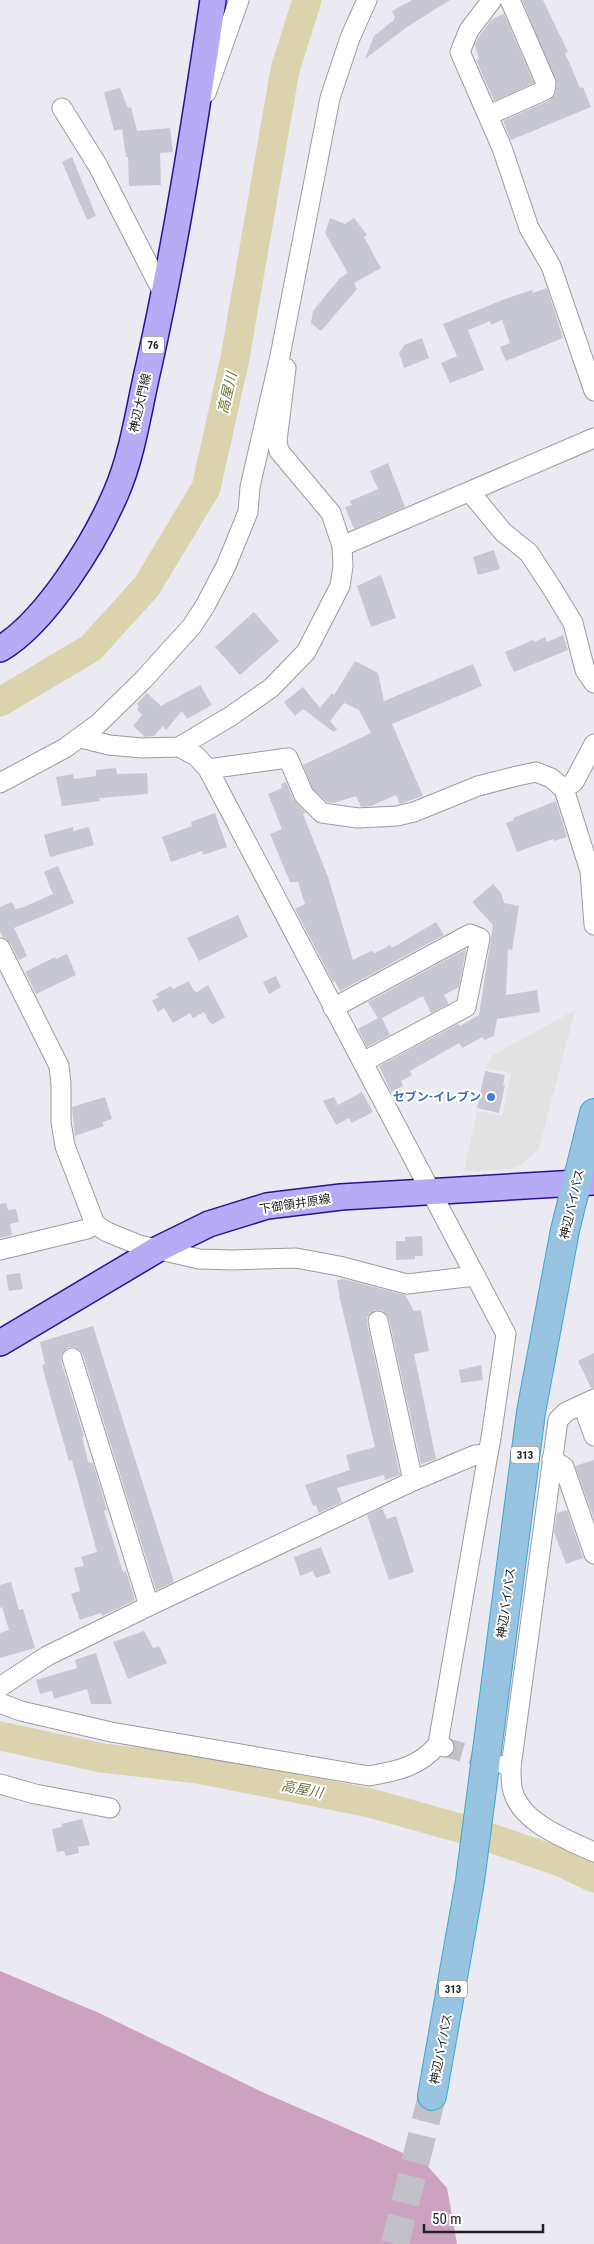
<svg xmlns="http://www.w3.org/2000/svg" width="594" height="2244" viewBox="0 0 594 2244" font-family="'Roboto Condensed','Noto Sans JP',sans-serif">
  <style>
    .forest { fill: #cca2bf }
    .parking { fill: #e2e2e2 }
    .lines { fill: none; stroke-linecap: round; stroke-linejoin: round }
    .river { stroke: #dad3ae; stroke-width: 29 }
    .building { fill: #c7c7d3 }
    .minor-tunnel { stroke: #c3c1c8; stroke-width: 19; stroke-dasharray: 19 9; stroke-linecap: butt }
    .highway-tunnel { stroke: #c3c1c8; stroke-width: 28; stroke-dasharray: 28 14; stroke-linecap: butt }
    .minor-casing { stroke: #9c9c9c; stroke-width: 21 }
    .major-casing { stroke: #310d92; stroke-width: 28 }
    .highway-casing { stroke: #38a7cd; stroke-width: 30 }
    .minor { stroke: #fff; stroke-width: 19 }
    .major { stroke: #b7abf5; stroke-width: 25 }
    .highway { stroke: #98c3e1; stroke-width: 28 }
    .shop-dot { fill: #3f7fe0; stroke: #fff; stroke-width: 2 }
    .labels { text-anchor: middle; stroke-width: 4; stroke-linejoin: round; paint-order: stroke }
    .shield { fill: #fff; stroke: #646464; stroke-width: 1 }
    .shield-label { font-size: 11px; font-weight: bold; fill: #222 }
    .street-label { font-size: 12px; fill: #222; stroke: #fff }
    .shop-label { font-size: 12px; font-weight: bold; fill: #366cbe; stroke: #fff; text-anchor: end }
    .water-label { font-size: 14px; font-style: italic; fill: #6f743d; stroke: #fff }
  </style>
  <rect width="100%" height="100%" fill="#ebe9f1"/>
  <path class="forest" d="M0,1971L99,2013L262,2092L424,2162L447,2188L457,2244H0Z"/>
  <path class="parking" d="M575,1010L539,1149L521,1165L510,1169L464,1172L477,1111L502,1116L511,1073L486,1068L493,1055Z"/>
  <g class="lines">
    <g class="river">
      <path d="M0,702L91,648L147,586L206,488L235,358L285,70L307,0"/>
      <path d="M0,1736L102,1758L198,1769L370,1803L477,1833L560,1862L594,1878"/>
    </g>
  </g>
  <g class="building">
    <path d="M412,0H450L407,27L365,59L374,36L394,20L395,17L392,11Z"/>
    <path d="M522,0H543L568,52L565,53L580,88L583,87L591,107L511,140L503,121L550,100L554,96L557,85Z"/>
    <path d="M504,14L534,83L494,101L476,60L479,59L475,45L479,36L492,19Z"/>
    <path d="M120,88L128,108L131,107L137,131L170,128L173,152L160,153L161,185L129,186L128,157H126L122,129L114,131L104,92Z"/>
    <path d="M72,157L96,216L87,220L62,162Z"/>
    <path d="M330,218L345,224L354,218L367,235L364,237L381,268L354,283L357,289L321,331L311,323L313,311L340,278L348,273L325,233Z"/>
    <path d="M547,288L563,338L506,361L500,347L510,343L502,320L491,325L490,321L468,330L484,370L450,383L441,363L457,356L443,324L505,299L532,290L533,293Z"/>
    <path d="M422,338L429,358L404,368L399,353L404,345Z"/>
    <path d="M388,463L405,507L354,529L345,507L352,505L350,501L378,489L370,471Z"/>
    <path d="M494,550L500,569L478,575L473,557Z"/>
    <path d="M381,575L396,618L371,627L357,586Z"/>
    <path d="M254,612L279,641L240,675L215,647Z"/>
    <path d="M563,635L568,650L514,672L505,652L533,640L534,642L545,637L547,642Z"/>
    <path d="M355,661L378,673L384,701L473,664L482,686L392,724L423,796L400,804L396,795L371,806L361,807L356,796L334,803L327,802L313,789L303,765L371,733L359,710L344,703L330,721L337,729L334,732L303,709L295,716L284,702L303,687L320,708L332,693L334,695Z"/>
    <path d="M200,685L212,705L187,719L182,711L166,730L163,726L154,736L145,737L133,726L142,715L137,710L139,707L137,704L147,693L161,706Z"/>
    <path d="M116,768L117,774L147,773L148,794L99,798L100,801L62,806L56,777L73,774L74,779L96,776V770Z"/>
    <path d="M286,782L294,800L306,813L303,814L328,877L353,960L371,951L375,953L390,945L392,948L436,922L444,935L340,991L335,981L333,982L295,909L305,904L298,882H290L270,834L282,829L268,794L282,788L281,784Z"/>
    <path d="M556,801L567,837L554,841L553,839L517,852L506,823L514,820L513,818Z"/>
    <path d="M215,813L227,847L203,855L202,851L171,862L162,837L192,826L191,822Z"/>
    <path d="M73,827V831L89,827L94,845L50,857L44,835Z"/>
    <path d="M58,866L74,903L14,928L27,956L19,960L10,943L3,937L0,931V907L12,902L15,909L24,907L53,894L44,872Z"/>
    <path d="M493,884L501,893L504,903L519,906L512,950L508,949L506,995L537,990L540,1012L497,1019L494,1036L484,1040L483,1037L462,1048L459,1043L410,1071L412,1075L401,1081L403,1086L391,1092L379,1066L458,1024L460,1026L479,1015L493,925L472,902Z"/>
    <path d="M238,915L248,937L199,961L187,938Z"/>
    <path d="M466,949L459,987L444,995L449,1004L431,1013L423,996L382,1018L390,1035L367,1047L358,1029L378,1018L368,1002Z"/>
    <path d="M67,954L76,975L36,994L25,972L55,957L56,959Z"/>
    <path d="M276,976L281,987L269,994L263,982Z"/>
    <path d="M189,981L194,991L197,992L208,985L225,1017L213,1024L210,1023L204,1012L193,1018L190,1013L173,1023L164,1008L158,1012L152,1001L159,997L156,994L171,986L173,989Z"/>
    <path d="M485,1071L505,1075L503,1085H505L499,1113L477,1108Z"/>
    <path d="M362,1092L373,1112L352,1123L349,1118L336,1125L323,1101L334,1097L338,1105Z"/>
    <path d="M105,1097L112,1119L102,1122L104,1126L75,1136L72,1107Z"/>
    <path d="M6,1203L8,1210L16,1209L19,1222L10,1224L12,1235L0,1238V1204Z"/>
    <path d="M422,1236L423,1256H415V1259L396,1260V1241H405V1237Z"/>
    <path d="M20,1273L23,1289L9,1291L6,1275Z"/>
    <path d="M343,1279L405,1295L414,1311L421,1310L429,1351L414,1354L436,1459L421,1464L389,1319L382,1310H375L367,1317V1323L400,1475L385,1480L384,1475L337,1488L342,1502L319,1513L316,1505L313,1506L305,1485L350,1470L346,1455L375,1447L340,1299L337,1280Z"/>
    <path d="M93,1326L174,1582L156,1590L83,1355L75,1347H68L61,1355V1361L84,1436L82,1437L88,1461L90,1463H93L107,1510L104,1511L123,1572L126,1571L135,1600L102,1616L101,1613L80,1620L71,1594L80,1591L74,1568L84,1566L81,1557L97,1552L72,1460L69,1461L50,1395L42,1365L45,1364L40,1342Z"/>
    <path d="M594,1353V1388H591L578,1361Z"/>
    <path d="M481,1365L483,1380L461,1383L459,1370Z"/>
    <path d="M594,1460V1519L575,1466Z"/>
    <path d="M382,1508L387,1519L396,1516L414,1572L389,1580L367,1515Z"/>
    <path d="M567,1510L583,1558L566,1564L554,1532L557,1513Z"/>
    <path d="M321,1547L331,1573L316,1578L313,1571L300,1576L294,1557Z"/>
    <path d="M11,1582L19,1610L23,1609L35,1648L0,1658V1633L9,1630L2,1607L0,1608V1585Z"/>
    <path d="M144,1631L153,1648L159,1646L167,1663L128,1679L113,1642Z"/>
    <path d="M96,1653L112,1704H91L87,1689L54,1699L52,1691L40,1694L36,1680L77,1668L75,1660Z"/>
    <path d="M82,1819L90,1845L78,1847L79,1853L66,1856L64,1851L57,1852L52,1829L62,1827L61,1824Z"/>
  </g>
  <g class="lines">
    <path class="minor-tunnel" d="M444,1747L497,1762"/>
    <path class="highway-tunnel" d="M395,2244L432,2096"/>
    <defs>
      <g id="minor">
        <path d="M492,0L469,30L460,52L502,148L529,228L551,266L594,391"/>
        <path d="M206,93L239,0"/>
        <path d="M62,108L98,166L164,295"/>
        <path d="M489,115L545,90L546,83L510,0"/>
        <path d="M470,492L503,532L529,553L555,593L573,623L585,670L594,683"/>
        <path d="M342,546L594,438"/>
        <path d="M81,738L109,745L142,748L179,747L231,716L271,688L306,652L340,586L343,566L342,546L331,513L279,451L277,441L286,368"/>
        <path d="M208,769L288,758L304,795L322,813L358,818L397,816L414,812L478,786L517,776L536,772L551,778L564,789L590,871L594,925"/>
        <path d="M0,783L65,748L98,724L144,679L192,626L205,606L226,566L248,512L250,487L280,356L330,98L350,38L367,0"/>
        <path d="M564,789L574,782L594,744"/>
        <path d="M0,948L59,1066L61,1084V1122L65,1146L95,1224L107,1232L139,1245L199,1259L232,1260L296,1258L339,1266L407,1284L475,1276"/>
        <path d="M333,1008L470,934L480,938L466,1007L363,1062"/>
        <path d="M0,1250L87,1229L95,1224"/>
        <path d="M378,1321L413,1481"/>
        <path d="M72,1358L149,1606"/>
        <path d="M583,1405L594,1436"/>
        <path d="M552,1459L564,1467L594,1554"/>
        <path d="M0,1687L47,1656L149,1606L413,1481L475,1455L488,1454L491,1438L506,1334L208,769L196,756L179,747"/>
        <path d="M0,1703L21,1711L111,1732L369,1776C396,1771 420,1767 438,1744L444,1747"/>
        <path d="M438,1744L488,1454"/>
        <path d="M505,1765L511,1767C511,1773 511,1780 512,1787C518,1822 566,1839 594,1852"/>
        <path d="M511,1767L558,1420L566,1412L594,1399"/>
        <path d="M0,1784L35,1794L110,1808"/>
      </g>
      <g id="major">
        <path d="M0,649C46,622 95,542 116,493C133,454 139,407 149,365C176,244 195,122 213,0"/>
        <path d="M0,1343L158,1249L209,1224L267,1206L341,1197L594,1182"/>
      </g>
      <path id="highway" d="M432,2096L470,1881L531,1412L565,1230L594,1113"/>
    </defs>
    <use href="#minor" class="minor-casing"/>
    <use href="#major" class="major-casing"/>
    <use href="#highway" class="highway-casing"/>
    <use href="#minor" class="minor"/>
    <use href="#major" class="major"/>
    <use href="#highway" class="highway"/>
  </g>
  <circle class="shop-dot" cx="491" cy="1097" r="5"/>
  <g class="labels">
    <g class="shield">
      <rect x="142" y="336.5" width="22" height="17" rx="4"/>
      <rect x="511" y="1446.5" width="28" height="17" rx="4"/>
      <rect x="439" y="1980.5" width="28" height="17" rx="4"/>
    </g>
    <g class="shield-label">
      <text x="153" y="349">76</text>
      <text x="525" y="1459">313</text>
      <text x="453" y="1993">313</text>
    </g>
    <g class="street-label">
      <text transform="translate(140 403) rotate(-77)" y="4">神辺大門線</text>
      <text transform="translate(295 1204) rotate(-9)" y="4">下御領井原線</text>
      <text transform="translate(572 1204) rotate(-77)" y="4">神辺バイパス</text>
      <text transform="translate(506 1603) rotate(-82)" y="4">神辺バイパス</text>
      <text transform="translate(441 2049) rotate(-79)" y="4">神辺バイパス</text>
    </g>
    <g class="shop-label">
      <text x="481" y="1101">セブン-イレブン</text>
    </g>
    <g class="water-label">
      <text transform="translate(227 393) rotate(-77)" y="5">高屋川</text>
      <text transform="translate(302 1789) rotate(11)" y="5">高屋川</text>
    </g>
  </g>
  <path d="M424 2224v8h119v-8" fill="none" stroke="#222222" stroke-width="2.5"/>
  <text x="432" y="2224" font-size="15" fill="#222222" stroke="#ffffff" stroke-width="4" paint-order="stroke">50 m</text>
</svg>
